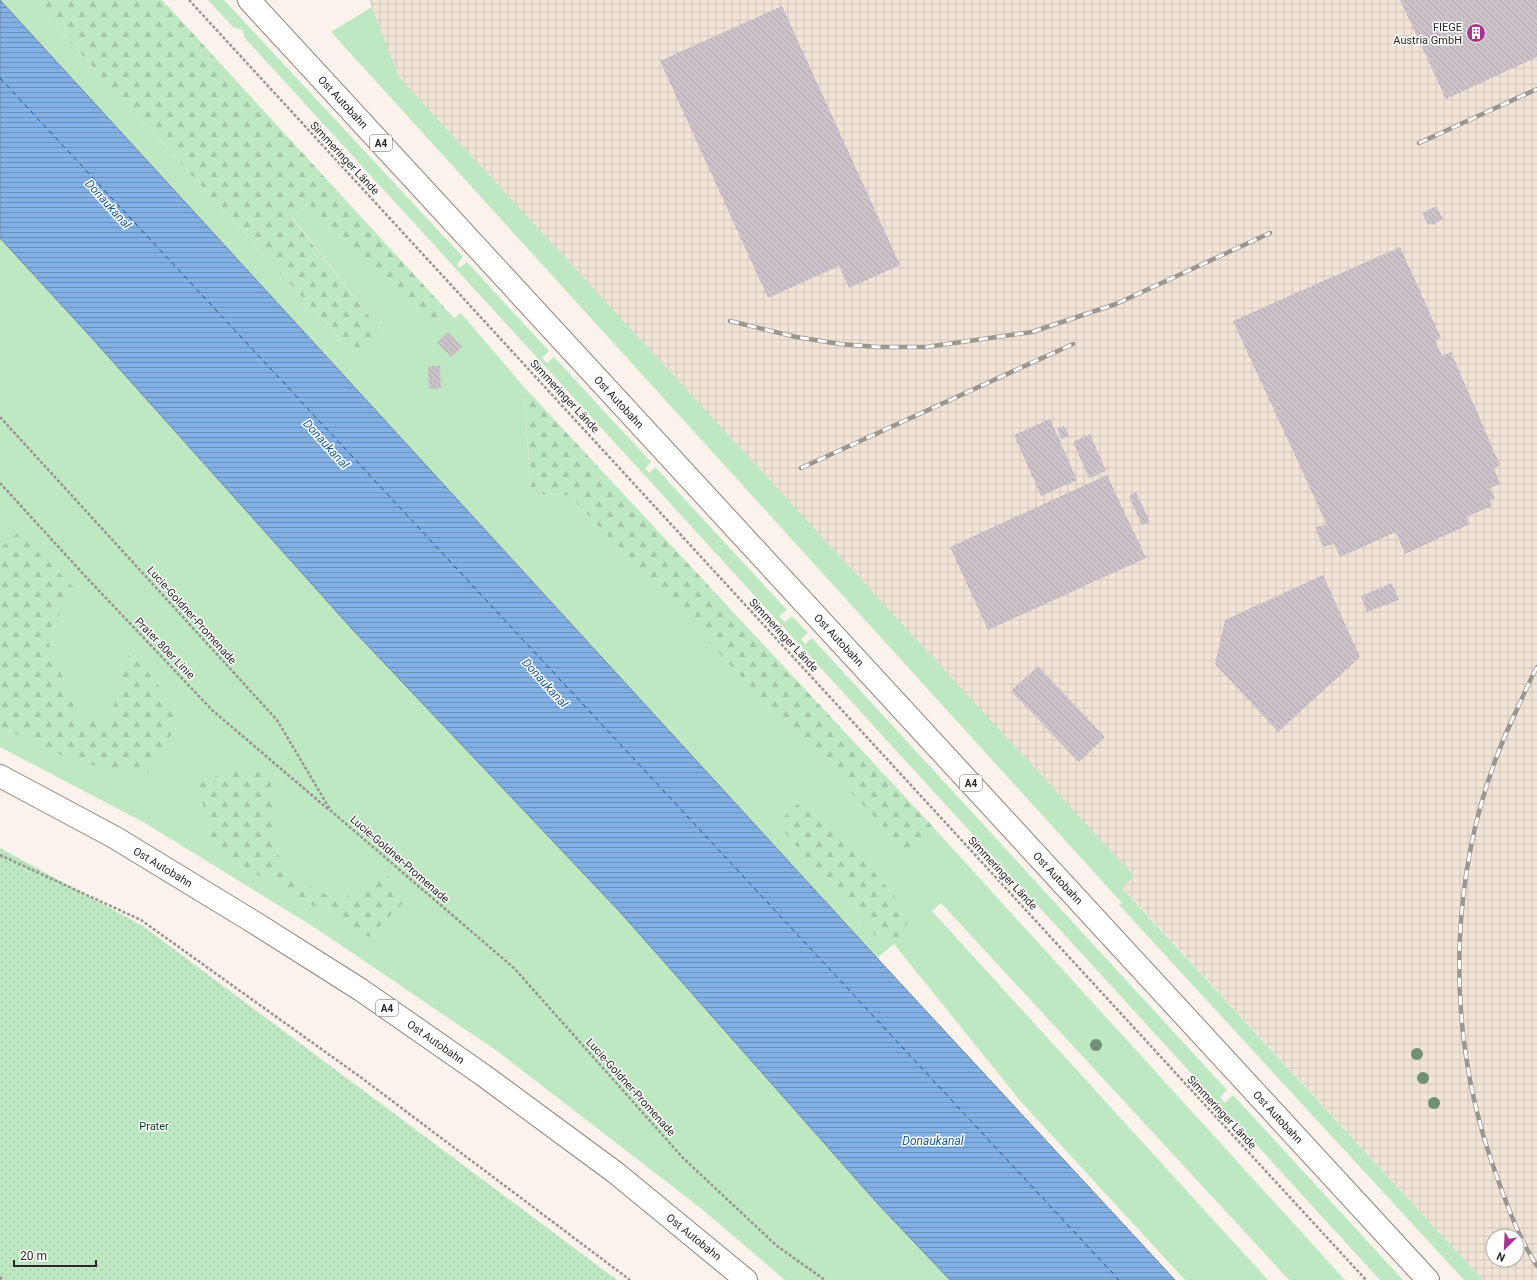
<svg xmlns="http://www.w3.org/2000/svg" width="1537" height="1280" viewBox="0 0 1537 1280" font-family="Roboto,sans-serif">
  <style>
    .industrial { fill: url(#industrial-grid); fill-rule: evenodd }
    .grass { fill: #bee8c1 }
    .forest { fill: url(#forest-firs) }
    .park { fill: url(#park-dots) }
    .water { fill: url(#water-rules); stroke: #6888ac }
    .lines { fill: none; stroke-linecap: round; stroke-linejoin: round }
    .ferry { stroke: #175897; stroke-width: 1; stroke-dasharray: 5 4; stroke-linecap: butt }
    .building { fill: url(#building-back-hatch) }
    .highway-casing { stroke: #8d857f; stroke-width: 24 }
    .path { stroke: #99948f; stroke-width: 2.5; stroke-dasharray: 3 2; stroke-linecap: butt }
    .highway { stroke: #fff; stroke-width: 22 }
    .rail-casing { stroke: #9c9691; stroke-width: 4.5 }
    .rail { stroke: #fff; stroke-width: 3; stroke-dasharray: 9; stroke-linecap: butt }
    .tree { fill: #709073 }
    .labels { text-anchor: middle; stroke-width: 3; stroke-linejoin: round; paint-order: stroke }
    .shield { fill: #fff; stroke: #6a6866; stroke-width: 1 }
    .shield-label { font-size: 10px; font-weight: bold; fill: #2a2724 }
    .poi-label { font-size: 11px; fill: #2a2724; stroke: #fff; text-anchor: end }
    .street-label { font-size: 11px; fill: #2a2724; stroke: #fff }
    .park-label { font-size: 11px; fill: #003f11; stroke: #fff }
    .water-label { font-size: 12px; font-style: italic; fill: #175897; stroke: #fff }
  </style>
  <defs>
    <pattern id="industrial-grid" width="8" height="8" patternUnits="userSpaceOnUse"><rect width="8" height="8" fill="#f3e4d8"/><path d="M0 4h8M4 0v8" fill="none" stroke="#d0c4b9"/></pattern>
    <pattern id="forest-firs" width="22" height="20" patternUnits="userSpaceOnUse"><rect width="22" height="20" fill="#bee8c1"/><path d="M5 1l3.5 6h-7zM16 11l3.5 6h-7z" fill="#a3c7a6"/></pattern>
    <pattern id="park-dots" width="8" height="8" patternUnits="userSpaceOnUse"><rect width="8" height="8" fill="#bee8c1"/><path d="M2 2h.1M6 6h.1" fill="none" stroke="#a3c7a6" stroke-width="1.8" stroke-linecap="round"/></pattern>
    <pattern id="water-rules" width="6" height="5" patternUnits="userSpaceOnUse"><rect width="6" height="5" fill="#83b1e6"/><path d="M0 2.5h6" fill="none" stroke="#6b90ba"/></pattern>
    <pattern id="building-back-hatch" width="6" height="6" patternUnits="userSpaceOnUse"><rect width="6" height="6" fill="#ccc3ca"/><path d="M-1 5l2 2M0 0l6 6M5-1l2 2" fill="none" stroke="#afa8ad"/></pattern>
  </defs>
  <rect width="100%" height="100%" fill="#faf2eb"/>
  <path class="industrial" d="M369,0H1537V1280H1483L1122,887L1133,876L399,77ZM1493,1236H1517V1260H1493Z"/>
  <g class="grass">
    <path d="M0,0H32L359,359L385,336L291,216L310,204L424,321L454,318L461,313L524,387L531,494L569,495L907,850L934,828L1345,1280H1289L941,903L932,911L1268,1280H1185L1022,1103L894,944L877,958Z"/>
    <path d="M208,0H224L463,257L457,264L459,268L467,262L549,351L542,358L547,363L554,357L651,462L645,468L649,473L655,467L787,610L779,616L785,622L792,616L808,633L801,639L805,644L812,638L1227,1090L1220,1097L1225,1103L1233,1095L1403,1280H1380L244,37L243,30L233,27Z"/>
    <path d="M372,7L399,77L1134,876L1122,888L1483,1280H1464L1119,905L1122,903L331,32Z"/>
    <path d="M0,238L89,335L352,629L620,912L878,1204L950,1280H785L703,1210L497,1051L317,929L145,823L0,747Z"/>
  </g>
  <g class="forest">
    <path d="M32,0H162L454,318L424,321L309,204L291,217L385,336L359,359Z"/>
    <path d="M524,387L934,828L907,851L569,495L531,494Z"/>
    <path d="M19,532L74,588L46,636L78,717L109,722L130,649L181,714L152,773L78,763L0,727V548Z"/>
    <path d="M238,765L270,776L280,869L339,902L384,871L408,898L369,937L214,850L198,785Z"/>
    <path d="M797,804L842,835L912,916L894,943L875,935L777,824Z"/>
  </g>
  <path class="park" d="M0,848L143,926L617,1280H0Z"/>
  <path class="water" d="M0,0L877,958L1175,1280H950L878,1204L620,912L352,629L89,335L0,238Z"/>
  <g class="lines">
    <path class="ferry" d="M0,78L1119,1280"/>
  </g>
  <g class="building">
    <path d="M1400,0H1537V57L1446,99Z"/>
    <path d="M782,6L900,265L849,288L839,266L768,298L660,61Z"/>
    <path d="M1436,206L1443,219L1432,225L1431,223L1428,225L1422,213Z"/>
    <path d="M1400,247L1441,338L1435,340L1442,356L1451,352L1500,465L1494,468L1500,484L1490,488L1495,498L1489,500L1492,506L1466,517L1470,524L1405,554L1396,532L1340,557L1334,544L1323,547L1315,527L1327,525L1233,321Z"/>
    <path d="M448,332L462,347L451,357L437,342Z"/>
    <path d="M428,366H440L441,388L429,389Z"/>
    <path d="M1050,419L1077,480L1041,496L1014,435Z"/>
    <path d="M1064,426L1069,436L1062,439L1057,429Z"/>
    <path d="M1090,434L1106,471L1089,478L1073,442Z"/>
    <path d="M1107,475L1146,558L988,630L950,547Z"/>
    <path d="M1136,492L1150,522L1142,525L1129,496Z"/>
    <path d="M1323,575L1360,657L1278,732L1215,664L1225,620Z"/>
    <path d="M1392,583L1399,600L1367,612L1361,596Z"/>
    <path d="M1038,666L1105,737L1079,762L1011,691Z"/>
  </g>
  <g class="lines">
    <defs>
      <g id="highway">
        <path d="M249,0L1428,1280"/>
        <path d="M0,776L114,837L252,921L361,990L483,1075L616,1173L746,1280"/>
      </g>
    </defs>
    <use href="#highway" class="highway-casing"/>
    <g class="path">
      <path d="M189,0L1366,1280"/>
      <path d="M0,417L277,720L331,811L514,968L683,1158L777,1246L825,1280"/>
      <path d="M0,483L86,577L212,710L328,809"/>
      <path d="M0,855L141,920L359,1076L630,1280"/>
      <path d="M0,1277L2,1280"/>
    </g>
    <use href="#highway" class="highway"/>
    <defs>
      <g id="rail">
        <path d="M1419,143L1537,89"/>
        <path d="M730,321L796,337L840,344L877,347H926L1032,332L1116,304L1270,233"/>
        <path d="M801,468L1073,344"/>
        <path d="M1537,667C1530,680 1524,694 1518,707C1447,853 1441,1025 1497,1177C1508,1208 1519,1238 1537,1266"/>
      </g>
    </defs>
    <use href="#rail" class="rail-casing"/>
    <use href="#rail" class="rail"/>
  </g>
  <g class="tree">
    <circle cx="1096" cy="1045" r="6"/>
    <circle cx="1417" cy="1054" r="6"/>
    <circle cx="1423" cy="1078" r="6"/>
    <circle cx="1434" cy="1103" r="6"/>
  </g>
  <defs>
    <symbol id="building-disc" viewBox="-11 -11 22 22"><circle r="9.5" fill="#a9358f" stroke="#fff"/><path d="M-4-6H4V6H1V3H-1V6H-4ZM-2.5-4.3h1.7v1.8h-1.7ZM.8-4.3h1.7v1.8H.8ZM-2.5-1h1.7V.8h-1.7ZM.8-1h1.7V.8H.8Z" fill="#fff"/></symbol>
  </defs>
  <g fill-rule="evenodd">
    <use href="#building-disc" x="1465" y="22" width="22" height="22"/>
  </g>
  <g class="labels">
    <g class="shield">
      <rect x="370" y="135" width="22" height="16" rx="3"/>
      <rect x="960" y="775" width="22" height="16" rx="3"/>
      <rect x="376" y="1000" width="22" height="16" rx="3"/>
    </g>
    <g class="shield-label">
      <text x="381" y="147">A4</text>
      <text x="971" y="787">A4</text>
      <text x="387" y="1012">A4</text>
    </g>
    <g class="poi-label">
      <text x="1462" y="31">FIEGE<tspan x="1462" dy="13">Austria GmbH</tspan></text>
    </g>
    <g class="street-label">
      <text transform="translate(343 102) rotate(47)" y="4">Ost Autobahn</text>
      <text transform="translate(345 158) rotate(47)" y="4">Simmeringer Lände</text>
      <text transform="translate(565 396) rotate(47)" y="4">Simmeringer Lände</text>
      <text transform="translate(619 402) rotate(47)" y="4">Ost Autobahn</text>
      <text transform="translate(192 615) rotate(48)" y="4">Lucie-Goldner-Promenade</text>
      <text transform="translate(784 635) rotate(47)" y="4">Simmeringer Lände</text>
      <text transform="translate(839 640) rotate(47)" y="4">Ost Autobahn</text>
      <text transform="translate(165 648) rotate(46)" y="4">Prater 80er Linie</text>
      <text transform="translate(400 859) rotate(41)" y="4">Lucie-Goldner-Promenade</text>
      <text transform="translate(163 867) rotate(31)" y="4">Ost Autobahn</text>
      <text transform="translate(1003 873) rotate(47)" y="4">Simmeringer Lände</text>
      <text transform="translate(1058 878) rotate(47)" y="4">Ost Autobahn</text>
      <text transform="translate(436 1042) rotate(35)" y="4">Ost Autobahn</text>
      <text transform="translate(631 1087) rotate(48)" y="4">Lucie-Goldner-Promenade</text>
      <text transform="translate(1222 1112) rotate(47)" y="4">Simmeringer Lände</text>
      <text transform="translate(1278 1117) rotate(47)" y="4">Ost Autobahn</text>
      <text transform="translate(694 1237) rotate(39)" y="4">Ost Autobahn</text>
    </g>
    <g class="park-label">
      <text x="154" y="1130">Prater</text>
    </g>
    <g class="water-label">
      <text transform="translate(108 204) rotate(48)" y="4">Donaukanal</text>
      <text transform="translate(326 444) rotate(48)" y="4">Donaukanal</text>
      <text transform="translate(545 683) rotate(48)" y="4">Donaukanal</text>
      <text x="933" y="1145">Donaukanal</text>
    </g>
  </g>
  <g transform="translate(1505 1248) rotate(204)"><circle r="19" fill="#ffffff" stroke="#aaa9a7"/>
  <path d="M0-3L7 15L0 10L-7 15Z" fill="#a9358f"/>
  <text y="-6" font-size="11" font-weight="bold" text-anchor="middle" fill="#2a2724">N</text>
  </g>
  <path d="M14 1260v6h82v-6" fill="none" stroke="#2a2724" stroke-width="2"/>
  <text x="20" y="1260" font-size="12" fill="#2a2724" stroke="#ffffff" stroke-width="3" paint-order="stroke">20 m</text>
</svg>
